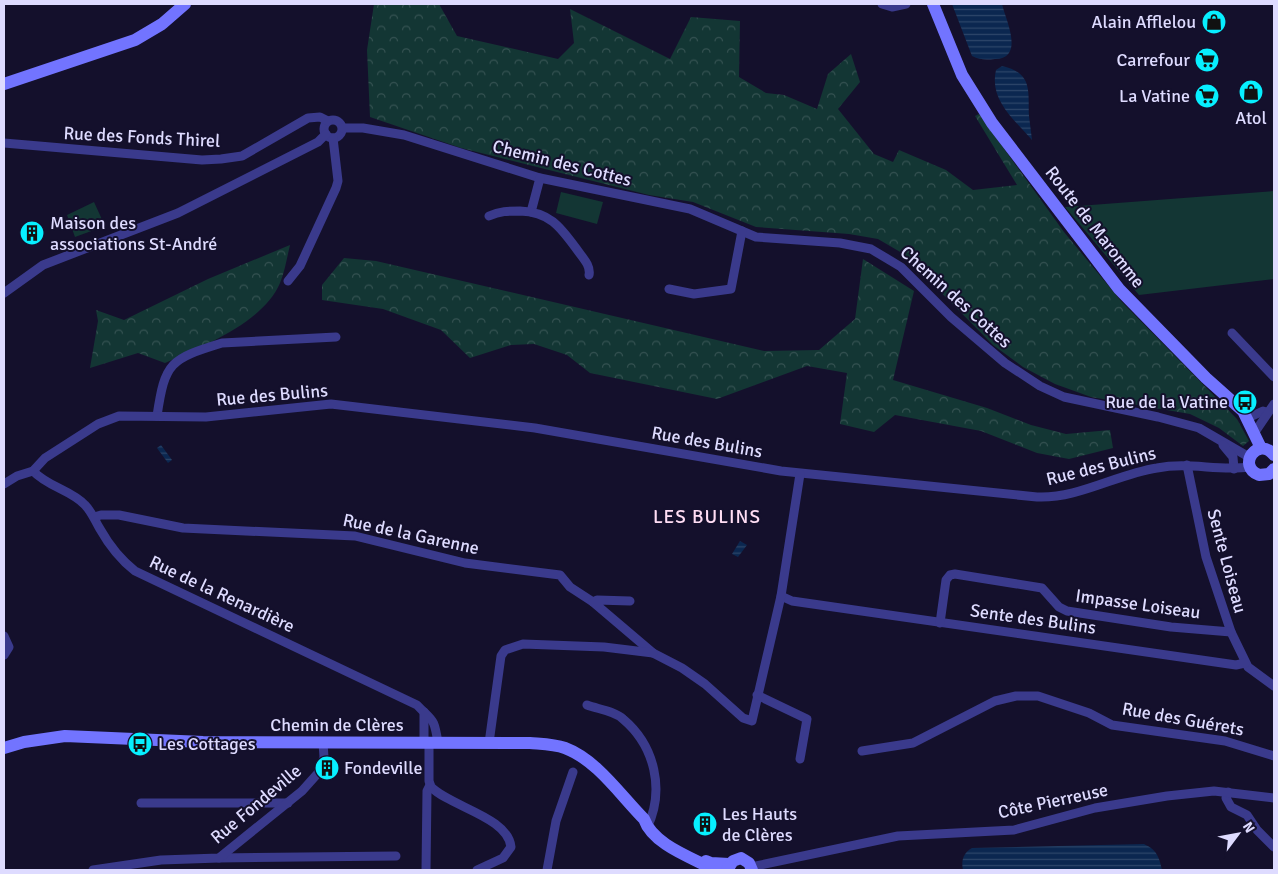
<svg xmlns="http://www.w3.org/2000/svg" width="1278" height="874" viewBox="0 0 1278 874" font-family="Signika,sans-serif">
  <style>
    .green { fill: #133634 }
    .forest { fill: url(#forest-crowns) }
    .water { fill: url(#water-rules) }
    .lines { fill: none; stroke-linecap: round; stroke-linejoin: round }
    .street { stroke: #3a3a8c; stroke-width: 9 }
    .secondary { stroke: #7274ff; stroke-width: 12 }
    .labels { text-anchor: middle; stroke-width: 4; stroke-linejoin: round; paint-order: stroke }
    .poi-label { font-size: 18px; fill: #dedbff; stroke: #14102c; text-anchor: end }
    .street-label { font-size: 18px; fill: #dedbff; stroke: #14102c }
    .neighbourhood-label { font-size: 19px; letter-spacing: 1px; fill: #ffddf4; stroke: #14102c }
  </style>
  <defs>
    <pattern id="forest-crowns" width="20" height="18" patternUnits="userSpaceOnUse" patternTransform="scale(1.25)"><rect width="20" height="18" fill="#133634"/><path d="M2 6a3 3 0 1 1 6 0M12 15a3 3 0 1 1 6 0" fill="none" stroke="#355252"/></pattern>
    <pattern id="water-rules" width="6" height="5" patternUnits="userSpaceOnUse" patternTransform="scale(1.25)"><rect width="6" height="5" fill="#0b2750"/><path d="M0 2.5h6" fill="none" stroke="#2e466a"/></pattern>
  </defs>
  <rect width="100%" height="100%" fill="#14102c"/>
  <g class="green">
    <path d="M1274,191V279L1139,295L1065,207Z"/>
    <path d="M561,192L603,202L597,224L556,213Z"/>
    <path d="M94,202L105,226L75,237L67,215Z"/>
  </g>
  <g class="forest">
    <path d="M374,4H439L457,36L558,59L574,43L570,9L670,59L691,17L740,21L739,77L766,93L784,95L817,109L828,74L851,54L860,82L838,109L874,154L893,162L899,150L946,170L973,190L1017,185L975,116L979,114L1064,232L1121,301L1237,419L1249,441L1243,446L1219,428L1190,414L1091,397L1055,384L1023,367L993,345L902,253L878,239L849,234L756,227L693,202L649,195L461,148L370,117L367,50Z"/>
    <path d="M290,245C287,257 285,271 280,283C263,323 203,346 165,363L138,353L90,368L98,321L96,310L124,320L208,279Z"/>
    <path d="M344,258L376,261L764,351L819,350L855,319L863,259L914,291L893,380L987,408L1031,425L1066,434L1110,430L1113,448L1069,459L1037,453L981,431L895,415L874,432L840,424L847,373L807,366L717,399L590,373L567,355L534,344L511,345L470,358L441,330L383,309L322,300V285Z"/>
  </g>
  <g class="water">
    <path d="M952,4H1002C1006,21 1025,58 995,59C986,60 980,60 972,56Z"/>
    <path d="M1002,66C1033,73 1028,91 1029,116C1030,124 1031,132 1032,140C1014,119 989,100 996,70Z"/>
    <path d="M161,445L172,460L168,463L157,448Z"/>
    <path d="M740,541L747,545L738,557L732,554Z"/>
    <path d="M1144,844C1157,850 1159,857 1162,870H963C961,861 963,853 972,848Z"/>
  </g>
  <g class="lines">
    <g class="street">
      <path d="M882,4L892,7L906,4"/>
      <circle cx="333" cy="129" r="9"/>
      <path d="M343,128H363L404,135L540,178L690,209L756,237L840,243L871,249L901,267L951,317L1005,363L1040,386L1064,397L1158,417L1199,428L1249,457"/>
      <path d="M4,143L202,160L221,159L242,156L308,118L320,117L328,121"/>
      <path d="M531,212L540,178"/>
      <path d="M489,216C500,211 508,211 520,211C551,212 561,228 578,251C583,258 591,266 589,275"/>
      <path d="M288,281L300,266L336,188L338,181L333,138"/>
      <path d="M669,289L694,294L731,289L742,231"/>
      <path d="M4,293L43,265L178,213L318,142L326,134"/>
      <path d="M1232,333L1274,377"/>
      <path d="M157,416C165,362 170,359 222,343L336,337"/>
      <path d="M1248,418L1263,411L1267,412"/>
      <path d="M1255,432L1274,404"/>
      <path d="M1223,445L1233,457L1234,469"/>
      <path d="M1187,465L1206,557L1231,632L1248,667L1274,686"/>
      <path d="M33,471C48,487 71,490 85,505C92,512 95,521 100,529C109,545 121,560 135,571L417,705C433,722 434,717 438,743"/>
      <path d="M4,484L17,476L33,471L45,458L98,424L119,416L206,417L331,404L535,428L781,471L1037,497C1078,499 1117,474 1157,468C1188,462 1218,471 1249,467"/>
      <path d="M94,517L101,515H119L183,528L355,536L465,563L560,575L570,587L593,602"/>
      <path d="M781,596L792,601L1236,665L1245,663"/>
      <path d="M630,601L597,600L593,602L653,653L682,668L705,684L743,718L752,721L781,596L800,474"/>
      <path d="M940,623L946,580L950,575L955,574L1042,588L1059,607L1067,611L1171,627L1231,632"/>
      <path d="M4,636L9,647L4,655"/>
      <path d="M757,695L807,719L800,759"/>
      <path d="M587,705C597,709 615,711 623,719C655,746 665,790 647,828"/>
      <path d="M424,712V742"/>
      <path d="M429,742V781L431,787C451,807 508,817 511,847L503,858L477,870"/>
      <path d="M489,743L501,656L505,650L523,644L604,647L653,653"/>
      <path d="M862,751L913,743L995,701L1016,696H1038L1089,713L1112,725L1225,741L1274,756"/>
      <path d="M1228,792L1226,798L1231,807L1247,815L1257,830L1274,847"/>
      <path d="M141,803H288"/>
      <path d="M219,858L396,856"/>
      <path d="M751,867L898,836L1014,830L1095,808L1167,796L1214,791L1274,798"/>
      <path d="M93,870L161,860L219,858L302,791L319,772L324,757L323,743"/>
      <path d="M426,870L427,791L430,785"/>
      <path d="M547,870L556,821L573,772"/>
    </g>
    <g class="secondary">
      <path d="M933,4L962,75L992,123L1119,289L1206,378L1243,411L1261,448"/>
      <path d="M4,84L135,40L162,24L185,4"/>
      <path d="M1274,455C1258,435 1236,466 1259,475L1269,474L1274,469"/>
      <path d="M4,748L24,742L65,736L203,742L530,743C542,744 554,744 565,748C597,760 621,796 644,819C653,845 693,858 715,870"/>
      <path d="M706,861L711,863L729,864"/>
      <path d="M727,870L733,861L741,858L749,863L752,870"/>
    </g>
  </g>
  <defs>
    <symbol id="shop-disc" viewBox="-11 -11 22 22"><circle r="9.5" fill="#07efff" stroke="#14102c"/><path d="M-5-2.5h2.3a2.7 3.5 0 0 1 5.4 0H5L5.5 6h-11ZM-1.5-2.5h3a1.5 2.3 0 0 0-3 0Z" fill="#111"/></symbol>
    <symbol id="supermarket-disc" viewBox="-11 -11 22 22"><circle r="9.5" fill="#07efff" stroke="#14102c"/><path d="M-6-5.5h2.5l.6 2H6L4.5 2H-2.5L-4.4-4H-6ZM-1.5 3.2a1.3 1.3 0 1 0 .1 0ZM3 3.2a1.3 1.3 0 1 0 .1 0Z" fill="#111"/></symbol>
    <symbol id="building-disc" viewBox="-11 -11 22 22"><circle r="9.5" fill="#07efff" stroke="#14102c"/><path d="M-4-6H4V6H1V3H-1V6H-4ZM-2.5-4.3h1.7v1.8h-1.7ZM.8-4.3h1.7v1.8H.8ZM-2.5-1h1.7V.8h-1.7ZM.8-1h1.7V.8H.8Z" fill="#111"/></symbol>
    <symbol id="bus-disc" viewBox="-11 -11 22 22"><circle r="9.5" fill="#07efff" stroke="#14102c"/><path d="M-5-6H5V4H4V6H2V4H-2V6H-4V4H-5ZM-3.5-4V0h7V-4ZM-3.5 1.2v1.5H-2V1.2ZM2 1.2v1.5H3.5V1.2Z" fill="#111"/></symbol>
  </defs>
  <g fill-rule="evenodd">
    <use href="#shop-disc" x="1200" y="8" width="28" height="28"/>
    <use href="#supermarket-disc" x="1193" y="46" width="28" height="28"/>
    <use href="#shop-disc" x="1237" y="78" width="28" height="28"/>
    <use href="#supermarket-disc" x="1193" y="82" width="28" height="28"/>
    <use href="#building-disc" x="18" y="219" width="28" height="28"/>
    <use href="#bus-disc" x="1231" y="388" width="28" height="28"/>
    <use href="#bus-disc" x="126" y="730" width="28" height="28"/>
    <use href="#building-disc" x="313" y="754" width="28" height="28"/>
    <use href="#building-disc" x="691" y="810" width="28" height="28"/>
  </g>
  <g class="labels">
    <g class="poi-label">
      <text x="1196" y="28">Alain Afflelou</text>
      <text x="1190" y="66">Carrefour</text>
      <text x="1190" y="102">La Vatine</text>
      <text x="1251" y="124" text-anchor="middle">Atol</text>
      <text x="50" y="229" text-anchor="start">Maison des<tspan x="50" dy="21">associations St-André</tspan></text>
      <text x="1228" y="408">Rue de la Vatine</text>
      <text x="158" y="750" text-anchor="start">Les Cottages</text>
      <text x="344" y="774" text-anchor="start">Fondeville</text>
      <text x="722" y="820" text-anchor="start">Les Hauts<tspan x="722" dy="21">de Clères</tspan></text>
    </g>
    <g class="street-label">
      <text transform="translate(142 137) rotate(3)" y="6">Rue des Fonds Thirel</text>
      <text transform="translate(562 163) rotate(14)" y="6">Chemin des Cottes</text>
      <text transform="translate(1095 227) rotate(52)" y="6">Route de Maromme</text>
      <text transform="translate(956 297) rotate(42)" y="6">Chemin des Cottes</text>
      <text transform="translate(272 395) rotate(-5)" y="6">Rue des Bulins</text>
      <text transform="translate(707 442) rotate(10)" y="6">Rue des Bulins</text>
      <text transform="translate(1101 466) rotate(-14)" y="6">Rue des Bulins</text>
      <text transform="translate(411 534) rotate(12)" y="6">Rue de la Garenne</text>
      <text transform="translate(1227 561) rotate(75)" y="6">Sente Loiseau</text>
      <text transform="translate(222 594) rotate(25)" y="6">Rue de la Renardière</text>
      <text transform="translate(1138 604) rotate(8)" y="6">Impasse Loiseau</text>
      <text transform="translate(1033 619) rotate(8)" y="6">Sente des Bulins</text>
      <text transform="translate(1183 719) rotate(10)" y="6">Rue des Guérets</text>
      <text x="337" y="731">Chemin de Clères</text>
      <text transform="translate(1053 801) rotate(-12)" y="6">Côte Pierreuse</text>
      <text transform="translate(256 804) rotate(-40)" y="6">Rue Fondeville</text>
    </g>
    <g class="neighbourhood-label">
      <text x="707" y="523">LES BULINS</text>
    </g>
  </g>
  <rect width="1278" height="874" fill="none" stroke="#dedbff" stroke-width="10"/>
  <g transform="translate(1238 834) rotate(58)" stroke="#14102c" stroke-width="4" paint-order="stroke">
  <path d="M0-4L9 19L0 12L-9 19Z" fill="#dedbff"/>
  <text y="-8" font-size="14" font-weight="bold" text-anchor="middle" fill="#dedbff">N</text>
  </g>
</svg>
